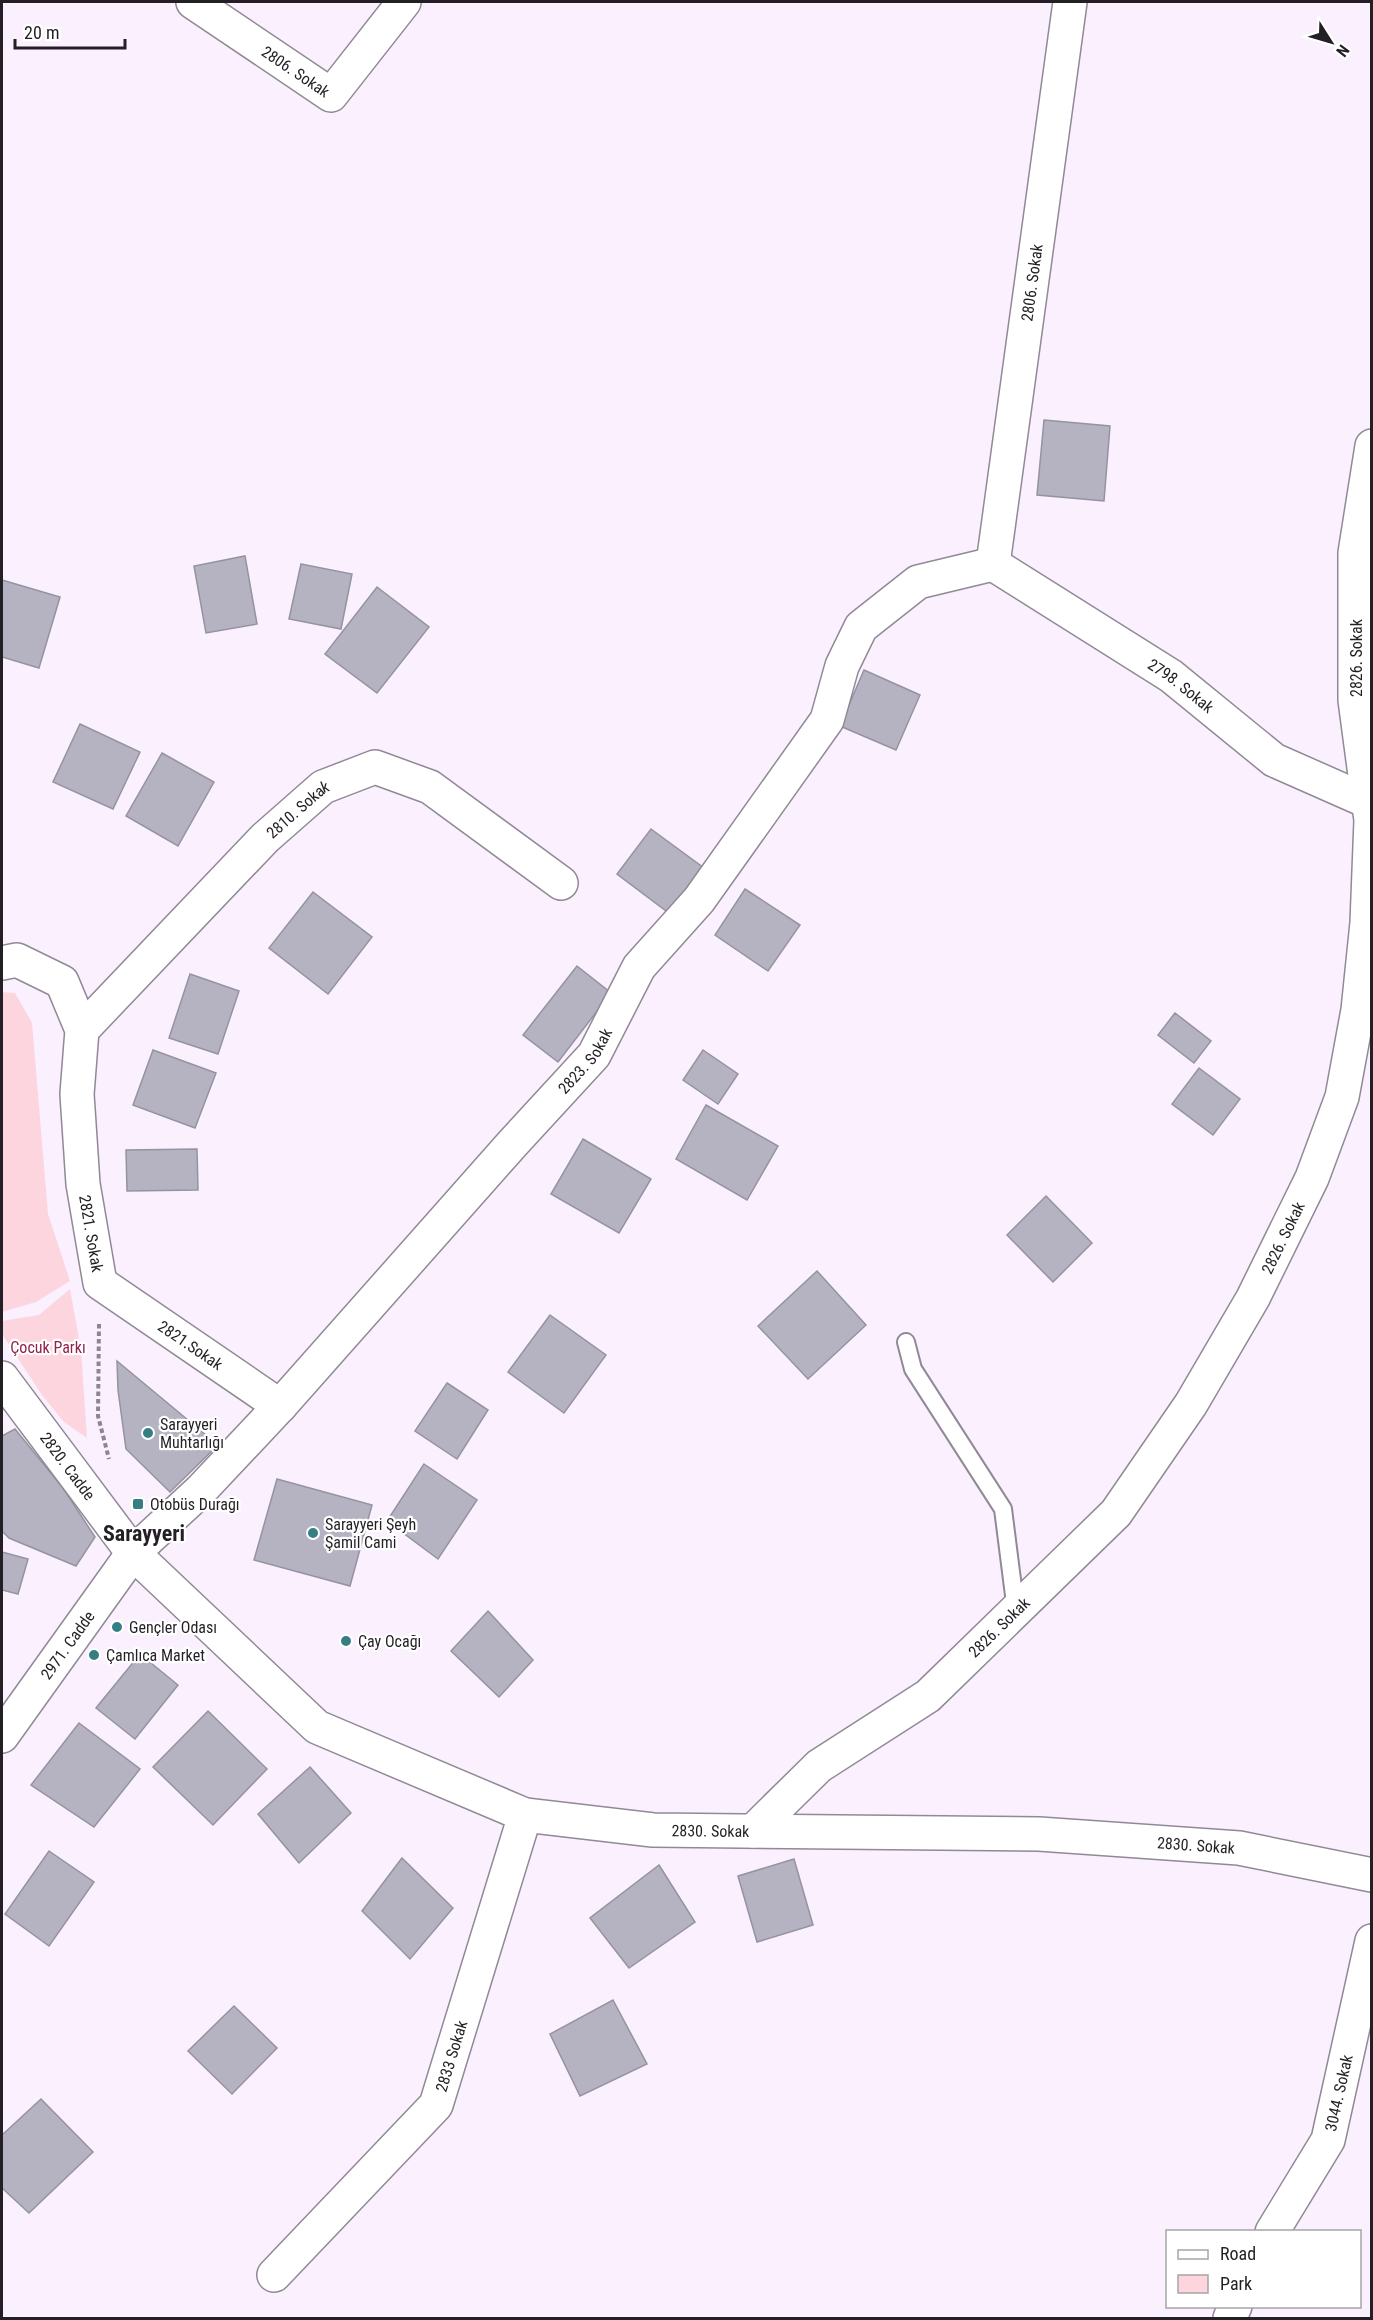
<svg xmlns="http://www.w3.org/2000/svg" width="1373" height="2320" viewBox="0 0 1373 2320" font-family="'Roboto Condensed',sans-serif">
  <style>
    .green { fill: #fcd5df }
    .building { fill: #b5b3c1; stroke: #9593a1; stroke-width: 1.5 }
    .lines { fill: none; stroke-linecap: round; stroke-linejoin: round }
    .lane-casing { stroke: #918995; stroke-width: 20 }
    .street-casing { stroke: #918995; stroke-width: 36 }
    .secondary-casing { stroke: #918995; stroke-width: 36 }
    .path { stroke: #8d868f; stroke-width: 4; stroke-dasharray: 4.5 3; stroke-linecap: butt }
    .lane { stroke: #fff; stroke-width: 16 }
    .street { stroke: #fff; stroke-width: 33 }
    .secondary { stroke: #fff; stroke-width: 33 }
    .poi-dot { fill: #357e83; stroke: #fff; stroke-width: 2 }
    .labels { text-anchor: middle; stroke-width: 4.5; stroke-linejoin: round; paint-order: stroke }
    .street-label { font-size: 16px; fill: #231f24; stroke: #fff }
    .park-label { font-size: 16px; fill: #8e234e; stroke: #fff }
    .poi-label { font-size: 16px; fill: #231f24; stroke: #fff; text-anchor: start }
    .district-label { font-size: 22px; font-weight: bold; fill: #231f24; stroke: #fff }
  </style>
  <rect width="100%" height="100%" fill="#faf0fe"/>
  <g class="green">
    <path d="M2,992L15,993L32,1023L48,1214L70,1281L36,1302L2,1312Z"/>
    <path d="M70,1289L81,1350L87,1438L64,1422L42,1395L2,1334V1321L39,1315Z"/>
  </g>
  <g class="building">
    <path d="M1044,420L1110,426L1104,501L1037,495Z"/>
    <path d="M245,556L257,624L206,633L194,566Z"/>
    <path d="M301,564L352,574L341,629L289,619Z"/>
    <path d="M2,580L60,597L39,668L2,657Z"/>
    <path d="M377,587L429,627L377,693L325,654Z"/>
    <path d="M864,670L920,695L896,750L840,726Z"/>
    <path d="M80,724L140,752L113,809L53,782Z"/>
    <path d="M162,753L214,782L178,846L126,816Z"/>
    <path d="M651,829L708,871L674,917L617,874Z"/>
    <path d="M745,889L800,925L768,971L715,935Z"/>
    <path d="M313,892L372,937L328,994L269,948Z"/>
    <path d="M577,966L611,993L558,1062L523,1035Z"/>
    <path d="M190,974L239,991L218,1054L169,1038Z"/>
    <path d="M1175,1013L1211,1041L1194,1063L1158,1035Z"/>
    <path d="M153,1050L216,1073L195,1128L133,1105Z"/>
    <path d="M703,1050L738,1074L718,1104L683,1080Z"/>
    <path d="M1199,1068L1240,1099L1213,1135L1172,1104Z"/>
    <path d="M706,1105L778,1146L747,1200L676,1159Z"/>
    <path d="M583,1139L651,1179L619,1233L551,1194Z"/>
    <path d="M197,1149L198,1190L127,1191L126,1150Z"/>
    <path d="M1046,1196L1092,1243L1053,1282L1007,1235Z"/>
    <path d="M817,1271L866,1325L808,1379L758,1326Z"/>
    <path d="M550,1315L606,1355L564,1413L508,1372Z"/>
    <path d="M117,1361L218,1445L170,1492L126,1449L118,1390Z"/>
    <path d="M447,1383L488,1410L457,1459L415,1431Z"/>
    <path d="M15,1429L63,1488L95,1537L76,1566L9,1538L2,1531V1436Z"/>
    <path d="M424,1464L477,1500L438,1559L387,1521Z"/>
    <path d="M277,1479L372,1505L350,1586L254,1560Z"/>
    <path d="M2,1552L28,1559L18,1594L2,1590Z"/>
    <path d="M488,1611L533,1660L499,1697L451,1651Z"/>
    <path d="M140,1654L178,1685L135,1739L96,1708Z"/>
    <path d="M208,1711L267,1769L213,1825L153,1767Z"/>
    <path d="M79,1723L140,1769L94,1827L31,1785Z"/>
    <path d="M310,1767L351,1813L299,1863L258,1814Z"/>
    <path d="M49,1851L94,1882L49,1946L5,1914Z"/>
    <path d="M402,1858L453,1908L410,1959L362,1911Z"/>
    <path d="M794,1859L813,1925L757,1942L738,1876Z"/>
    <path d="M659,1865L695,1922L629,1968L590,1918Z"/>
    <path d="M613,2000L647,2064L580,2096L550,2034Z"/>
    <path d="M234,2006L277,2048L232,2094L188,2051Z"/>
    <path d="M41,2099L93,2152L29,2213L2,2188V2135Z"/>
  </g>
  <g class="lines">
    <defs>
      <path id="lane" d="M906,1342L913,1369L1003,1509L1016,1611"/>
      <g id="street">
        <path id="s1" d="M193,2L331,95L404,2"/>
        <path id="s2" d="M993,564L1070,2"/>
        <path id="s3" d="M993,564L1171,676L1274,760L1369,802"/>
        <path id="s4" d="M2,963L17,960L62,982L82,1030L77,1094L83,1184L100,1283L280,1406"/>
        <path id="s5" d="M82,1030L265,838L323,787L375,767L430,787L561,883"/>
        <path id="s6" d="M133,1553L201,1490L280,1406L513,1143L594,1055L639,967L699,900L827,720L842,666L861,627L918,582L993,564"/>
        <path id="s7" d="M753,1831L819,1766L928,1696L1116,1513L1191,1404L1253,1298L1312,1178L1342,1097L1358,1010L1367,923L1371,820L1355,700V553L1372,446"/>
        <path id="s8" d="M274,2275L436,2105L525,1815"/>
      </g>
      <g id="secondary">
        <path id="s9" d="M2,1378L133,1553L317,1727L525,1815L653,1830L1039,1834L1239,1848L1372,1875"/>
        <path id="s10" d="M2,1736L133,1553"/>
        <path id="s11" d="M1272,2232L1328,2140L1372,1941"/>
        <path d="M1230,2318L1235,2306"/>
      </g>
    </defs>
    <use href="#lane" class="lane-casing"/>
    <use href="#street" class="street-casing"/>
    <use href="#secondary" class="secondary-casing"/>
    <path class="path" d="M99,1324L98,1416L109,1459"/>
    <use href="#lane" class="lane"/>
    <use href="#street" class="street"/>
    <use href="#secondary" class="secondary"/>
  </g>
  <g class="poi-dot">
    <circle cx="148" cy="1433" r="6"/>
    <rect x="132" y="1498" width="12" height="12" rx="3"/>
    <circle cx="313" cy="1533" r="6"/>
    <circle cx="117" cy="1627" r="6"/>
    <circle cx="346" cy="1641" r="6"/>
    <circle cx="94" cy="1655" r="6"/>
  </g>
  <g class="labels">
    <g class="street-label">
      <text dy="6" stroke="none"><textPath href="#s1" startOffset="124">2806. Sokak</textPath></text>
      <text dy="6" stroke="none"><textPath href="#s2" startOffset="284">2806. Sokak</textPath></text>
      <text transform="translate(1356 658) rotate(-90)" y="6">2826. Sokak</text>
      <text dy="6" stroke="none"><textPath href="#s3" startOffset="224">2798. Sokak</textPath></text>
      <text dy="6" stroke="none"><textPath href="#s5" startOffset="309">2810. Sokak</textPath></text>
      <text dy="6" stroke="none"><textPath href="#s6" startOffset="669">2823. Sokak</textPath></text>
      <text dy="6" stroke="none"><textPath href="#s4" startOffset="322">2821. Sokak</textPath></text>
      <text dy="6" stroke="none"><textPath href="#s7" startOffset="807">2826. Sokak</textPath></text>
      <text dy="6" stroke="none"><textPath href="#s4" startOffset="482">2821.Sokak</textPath></text>
      <text dy="6" stroke="none"><textPath href="#s9" startOffset="110">2820. Cadde</textPath></text>
      <text dy="6" stroke="none"><textPath href="#s7" startOffset="321">2826. Sokak</textPath></text>
      <text dy="6" stroke="none"><textPath href="#s10" startOffset="112">2971. Cadde</textPath></text>
      <text dy="6" stroke="none"><textPath href="#s9" startOffset="884">2830. Sokak</textPath></text>
      <text dy="6" stroke="none"><textPath href="#s9" startOffset="1370">2830. Sokak</textPath></text>
      <text dy="6" stroke="none"><textPath href="#s8" startOffset="286">2833 Sokak</textPath></text>
      <text dy="6" stroke="none"><textPath href="#s11" startOffset="156">3044. Sokak</textPath></text>
    </g>
    <g class="park-label">
      <text x="48" y="1353">Çocuk Parkı</text>
    </g>
    <g class="poi-label">
      <text x="160" y="1430">Sarayyeri<tspan x="160" dy="18">Muhtarlığı</tspan></text>
      <text x="150" y="1510">Otobüs Durağı</text>
      <text x="325" y="1530">Sarayyeri Şeyh<tspan x="325" dy="18">Şamil Cami</tspan></text>
      <text x="129" y="1633">Gençler Odası</text>
      <text x="358" y="1647">Çay Ocağı</text>
      <text x="106" y="1661">Çamlıca Market</text>
    </g>
    <g class="district-label">
      <text x="144" y="1541">Sarayyeri</text>
    </g>
  </g>
  <rect width="1373" height="2320" fill="none" stroke="#231f24" stroke-width="6"/>
  <rect x="1166" y="2230" width="195" height="78" fill="#ffffff" stroke="#a7a5a7" stroke-width="1.5"/>
  <rect x="1178" y="2250" width="30" height="9" fill="#ffffff" stroke="#a7a5a7" stroke-width="1.5"/>
  <text x="1220" y="2260" font-size="18" fill="#231f24">Road</text>
  <rect x="1178" y="2275" width="30" height="18" fill="#fcd5df" stroke="#a7a5a7" stroke-width="1.5"/>
  <text x="1220" y="2290" font-size="18" fill="#231f24">Park</text>
  <g transform="translate(1331 42) rotate(127)" stroke="#ffffff" stroke-width="4.5" paint-order="stroke">
  <path d="M0-4.5L10 22L0 15L-10 22Z" fill="#231f24"/>
  <text y="-9" font-size="16" font-weight="bold" text-anchor="middle" fill="#231f24">N</text>
  </g>
  <path d="M15 39v9h110v-9" fill="none" stroke="#231f24" stroke-width="3"/>
  <text x="24" y="39" font-size="18" fill="#231f24" stroke="#ffffff" stroke-width="4.5" paint-order="stroke">20 m</text>
</svg>
